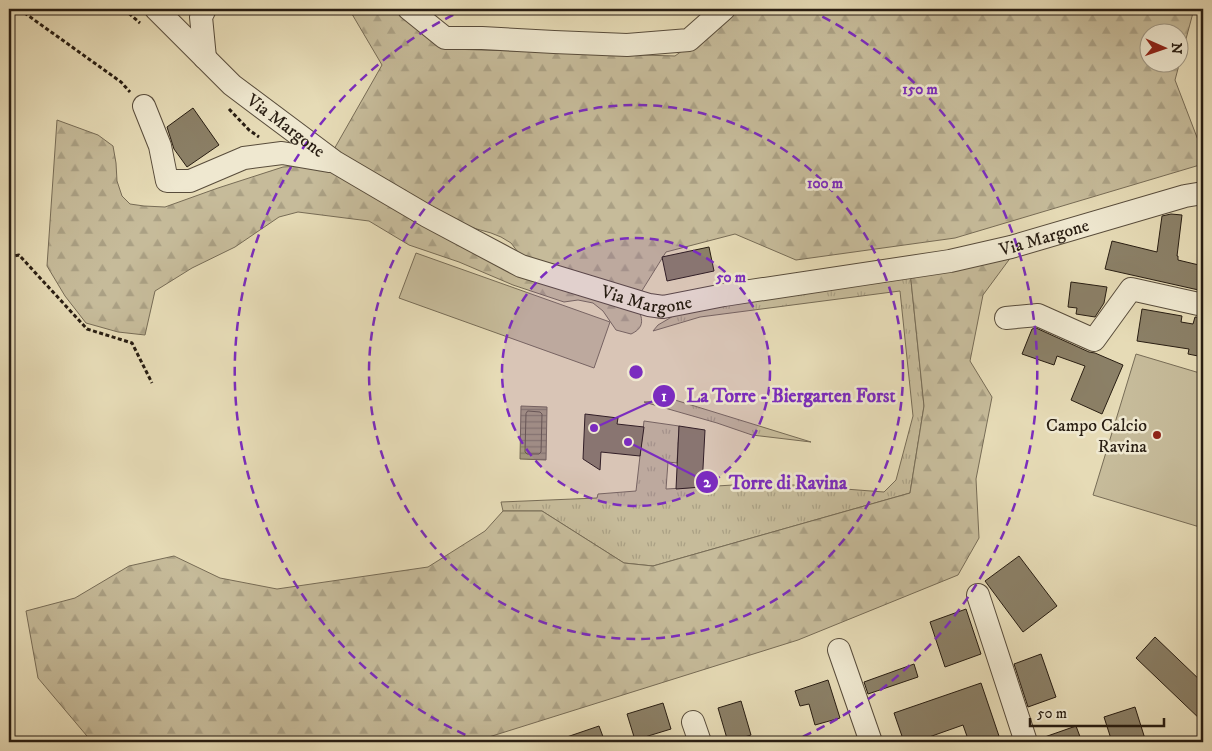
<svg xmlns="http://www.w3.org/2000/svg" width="1212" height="751" viewBox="0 0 1212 751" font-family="'IM FELL DW Pica',serif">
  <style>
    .grass { fill: url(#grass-tufts); stroke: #776c56 }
    .forest { fill: url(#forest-firs); stroke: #776c56; fill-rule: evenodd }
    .green { fill: #c6bb9a; stroke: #776c56 }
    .water { fill: url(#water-rules); stroke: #736853 }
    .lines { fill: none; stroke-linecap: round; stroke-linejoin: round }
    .shore { stroke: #665c48; stroke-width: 1 }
    .building { fill: #8b8067; stroke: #281d12 }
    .minor-casing { stroke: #584c3b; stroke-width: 24 }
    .path { stroke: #281d12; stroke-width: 3; stroke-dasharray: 4 2.5; stroke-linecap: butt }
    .minor { stroke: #efe8d0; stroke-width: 22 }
    .ring { fill: none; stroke: #7b2cbf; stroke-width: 2.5; stroke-dasharray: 9 6 }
    .poi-dot { fill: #8f2418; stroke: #efe8d0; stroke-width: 2 }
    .labels { text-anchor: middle; stroke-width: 5; stroke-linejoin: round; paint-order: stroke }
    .street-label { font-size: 18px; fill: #281d12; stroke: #efe8d0 }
    .poi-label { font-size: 18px; fill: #281d12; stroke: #efe8d0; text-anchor: end }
    .centre { fill: #7b2cbf; stroke: #efe8d0; stroke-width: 2.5 }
    .ring-label { font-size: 15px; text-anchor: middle; font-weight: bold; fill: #7b2cbf; stroke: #efe8d0; stroke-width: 5; stroke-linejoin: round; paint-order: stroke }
    .leader { fill: none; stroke: #7b2cbf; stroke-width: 2 }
    .callout-dot { fill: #7b2cbf; stroke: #efe8d0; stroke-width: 2 }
    .mark-label { font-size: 15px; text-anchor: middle; font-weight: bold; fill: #fff }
    .callout-label { font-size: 19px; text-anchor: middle; font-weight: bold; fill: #7b2cbf; stroke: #efe8d0; stroke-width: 5; stroke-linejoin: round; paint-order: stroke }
  </style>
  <defs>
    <pattern id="grass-tufts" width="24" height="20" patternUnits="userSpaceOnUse" patternTransform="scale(1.25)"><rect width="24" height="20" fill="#c6bb9a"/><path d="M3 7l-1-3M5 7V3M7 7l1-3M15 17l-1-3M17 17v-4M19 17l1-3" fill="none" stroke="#aaa084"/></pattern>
    <pattern id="forest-firs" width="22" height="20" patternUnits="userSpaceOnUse" patternTransform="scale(1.25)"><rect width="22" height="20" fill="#c6bb9a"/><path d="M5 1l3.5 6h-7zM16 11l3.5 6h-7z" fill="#aaa084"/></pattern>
    <pattern id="water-rules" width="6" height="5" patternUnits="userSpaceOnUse" patternTransform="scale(1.25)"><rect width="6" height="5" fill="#a59a7e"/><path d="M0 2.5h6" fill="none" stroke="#867d66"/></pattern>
  </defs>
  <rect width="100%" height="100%" fill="#e6dbb6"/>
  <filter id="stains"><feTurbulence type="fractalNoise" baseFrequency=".004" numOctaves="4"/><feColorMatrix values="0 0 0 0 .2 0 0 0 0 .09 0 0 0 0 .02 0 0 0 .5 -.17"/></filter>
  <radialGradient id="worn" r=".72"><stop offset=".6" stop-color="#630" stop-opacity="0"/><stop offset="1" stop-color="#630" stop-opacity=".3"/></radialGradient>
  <g class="grass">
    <path d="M910,271L924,406L910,493L653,566L624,563L542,511H503L501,502L597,498L598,494L636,491L644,421L679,426L677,463L668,462L666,489L767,483L884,492L896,480L913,416L900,291L700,317L653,331L658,325L675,315Z"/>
    <path d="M675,400L811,442L752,435L717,423L644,402Z"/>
  </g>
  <g class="forest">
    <path d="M349,9H401L449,49L675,56L739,9H1194L1175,80L1203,153V164L955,238L796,260L735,234L666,252L638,297L524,260L511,243L501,237L491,233L445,220L333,151L382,65ZM1150,32H1180V62H1150Z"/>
    <path d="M57,120L98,135L113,146L116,163L117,181L122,196L130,204L144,206L165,207L218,188L283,167L317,165L639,311C644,322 642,329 631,334L616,330L603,311L593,303L578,300L564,302L513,285L459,262L409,245L369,221L298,212L279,217L235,247L192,268L155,291L145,335L118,332L86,323L65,296L47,266Z"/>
    <path d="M1014,253L983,295L970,361L992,397L976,479L979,538L958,575L798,640L473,742H92L38,678L26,611L75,598L129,566L174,556L220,578L277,589L428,567L485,531L503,511H542L624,563L653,566L910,493L924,406L910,271Z"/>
  </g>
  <g class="green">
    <path d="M416,253L610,322L594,368L399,298Z"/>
    <path d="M1136,354L1203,374V528L1093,495Z"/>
  </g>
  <path class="water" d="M521,406L547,407L546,460L520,459Z"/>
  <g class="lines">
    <path class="shore" d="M528,411L540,412L542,414L541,452L539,454H527L525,452L526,414Z"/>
  </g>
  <g class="building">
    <path d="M193,108L219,145L187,167L174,149L167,127Z"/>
    <path d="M1171,214L1182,215L1177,256H1178V260L1203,266V291L1105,269L1112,241L1157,252L1162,216Z"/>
    <path d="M709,247L714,271L667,281L662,257Z"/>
    <path d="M1071,282L1107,287L1104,303L1095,317L1076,314L1077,308L1068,307Z"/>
    <path d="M1142,309L1182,316L1181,322L1193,324L1195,317L1203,318V357L1188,354L1189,349L1137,341Z"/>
    <path d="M1036,328L1089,352L1095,353L1123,365L1102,414L1071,400L1085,366L1057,356L1054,365L1022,354L1032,329Z"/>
    <path d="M585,414L618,418L617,424L644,427L640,456L601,452L600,470L583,459Z"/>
    <path d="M679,426L705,430L702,487L676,489Z"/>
    <path d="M1019,556L1057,606L1023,632L985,581Z"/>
    <path d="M966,609L981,654L945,667L930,622Z"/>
    <path d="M1155,637L1203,683V722L1136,658Z"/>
    <path d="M1041,654L1056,697L1028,707L1014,664Z"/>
    <path d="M914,664L918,677L868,694L864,682Z"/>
    <path d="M828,680L840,718L815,725L809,704L800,706L795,691Z"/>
    <path d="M981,683L1001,742H969L963,725L915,742H904L894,713Z"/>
    <path d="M741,701L751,735L728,742L718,708Z"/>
    <path d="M663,703L671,729L635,740L627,714Z"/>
    <path d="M1135,707L1146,742H1112L1104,717Z"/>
    <path d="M599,726L605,742H558V740Z"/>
    <path d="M1076,726L1082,742H1039V739Z"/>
  </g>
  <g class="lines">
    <defs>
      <g id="minor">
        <path id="s1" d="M156,9L232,85L335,162L427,216L521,266L649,305L663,307L724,295L950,261L1011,247L1185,196L1203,193"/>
        <path d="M205,9L201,17L205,58"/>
        <path d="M409,9L445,38H482L554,42L627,45L689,40L724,9"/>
        <path d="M144,106L160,146L167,181H190L244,158L282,153L329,161"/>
        <path d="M1006,318L1038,315L1094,340L1131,289L1203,305"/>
        <path d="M978,595L1026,742"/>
        <path d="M839,650L871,742"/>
        <path d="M693,722L700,742"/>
      </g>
    </defs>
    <use href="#minor" class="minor-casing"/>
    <g class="path">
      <path d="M19,9L121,82L130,92"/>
      <path d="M124,9L140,23"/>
      <path d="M229,109L249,130L259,137"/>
      <path d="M9,257L19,255L87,329L132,343L152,383"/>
    </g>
    <use href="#minor" class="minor"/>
  </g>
  <circle cx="636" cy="372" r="134" fill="#7b2cbf" fill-opacity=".12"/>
  <g class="ring">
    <circle cx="636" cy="372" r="134"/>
    <circle cx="636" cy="372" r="267"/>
    <path d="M479 741A401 401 0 0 1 463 10M809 10A401 401 0 0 1 793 741"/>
  </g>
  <circle class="poi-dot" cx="1157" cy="435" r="5"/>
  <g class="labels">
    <g class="street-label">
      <text dy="6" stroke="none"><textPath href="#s1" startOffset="175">Via Margone</textPath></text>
      <text dy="6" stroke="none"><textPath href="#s1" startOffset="985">Via Margone</textPath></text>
      <text dy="6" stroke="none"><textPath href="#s1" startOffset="580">Via Margone</textPath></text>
    </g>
    <g class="poi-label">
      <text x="1147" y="431">Campo Calcio<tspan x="1147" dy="21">Ravina</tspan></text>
    </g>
  </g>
  <circle cx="636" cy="372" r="8" class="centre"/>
  <g class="ring-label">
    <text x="920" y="94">150 m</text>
    <text x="825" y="188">100 m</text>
    <text x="731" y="282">50 m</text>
  </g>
  <path class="leader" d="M594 428L664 396M628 442L707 482"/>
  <g class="callout-dot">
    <circle cx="594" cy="428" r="5"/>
    <circle cx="628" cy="442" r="5"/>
    <circle cx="664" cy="396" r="12"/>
    <circle cx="707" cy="482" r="12"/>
  </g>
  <g class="mark-label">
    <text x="664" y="401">1</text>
    <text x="707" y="487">2</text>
  </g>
  <g class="callout-label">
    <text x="791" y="402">La Torre - Biergarten Forst</text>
    <text x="788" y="489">Torre di Ravina</text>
  </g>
  <rect width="1212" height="751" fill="none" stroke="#e6dbb6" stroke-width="30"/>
  <rect x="10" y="10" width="1192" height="731" fill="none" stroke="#281d12" stroke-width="2.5"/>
  <rect x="15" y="15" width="1182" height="721" fill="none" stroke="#281d12"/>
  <g transform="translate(1164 48) rotate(92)"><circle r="24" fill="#efe8d0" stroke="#9f9784"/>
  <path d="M0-4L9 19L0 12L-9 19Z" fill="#8f2418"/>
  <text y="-8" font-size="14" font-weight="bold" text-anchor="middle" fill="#281d12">N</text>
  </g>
  <path d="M1030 718v8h134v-8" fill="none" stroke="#281d12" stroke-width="2.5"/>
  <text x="1037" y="718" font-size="15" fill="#281d12" stroke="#efe8d0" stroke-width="4" paint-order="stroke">50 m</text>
  <rect width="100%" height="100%" filter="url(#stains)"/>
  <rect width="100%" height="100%" fill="url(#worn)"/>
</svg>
